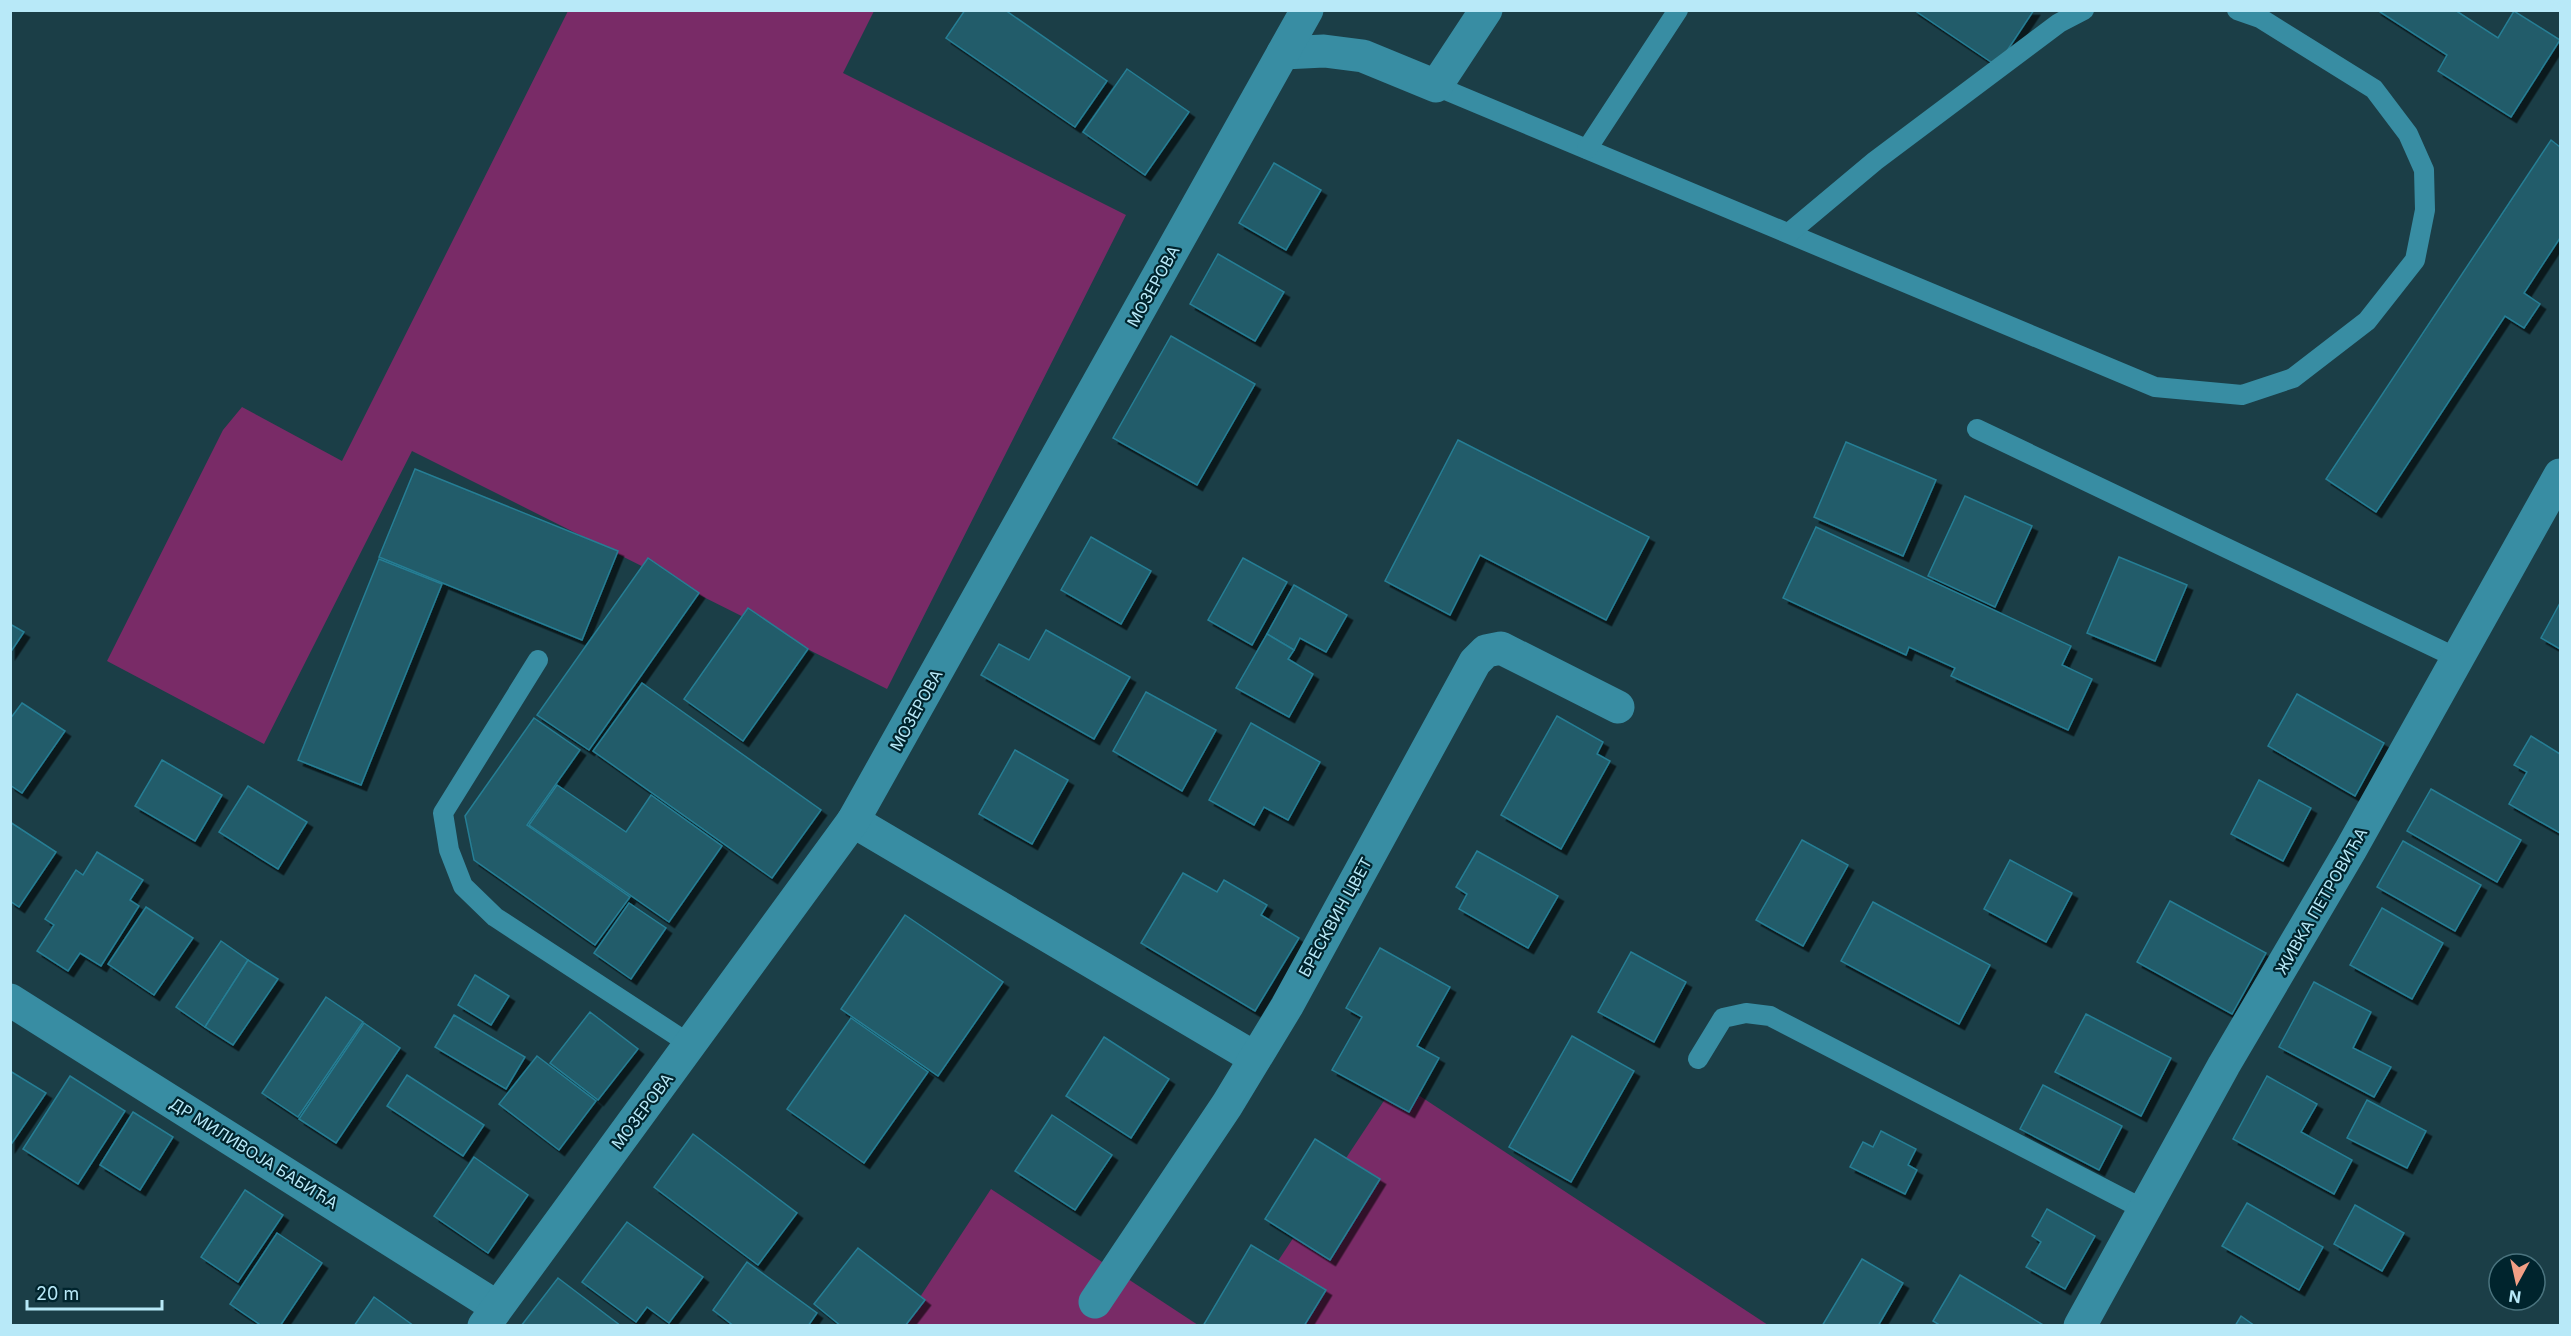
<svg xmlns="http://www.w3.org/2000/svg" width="2571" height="1336" viewBox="0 0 2571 1336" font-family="Inter,sans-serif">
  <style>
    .green { fill: #792b67 }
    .building { fill: #205b6b; stroke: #267e94; stroke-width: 1.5; filter: url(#shadow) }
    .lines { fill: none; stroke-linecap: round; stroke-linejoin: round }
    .lane { stroke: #388da3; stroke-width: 20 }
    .street { stroke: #388da3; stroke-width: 33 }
    .labels { text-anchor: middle; stroke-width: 4.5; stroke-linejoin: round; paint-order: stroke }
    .street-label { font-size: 16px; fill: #b8e9f8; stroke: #00242d }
  </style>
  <defs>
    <filter id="shadow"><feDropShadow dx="5.5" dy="5.5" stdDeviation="0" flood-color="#0009"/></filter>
  </defs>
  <rect width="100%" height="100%" fill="#1b3e47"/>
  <g class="green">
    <path d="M568,11H874L843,73L1126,215L887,689L412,451L264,744L107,661L223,430L242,407L342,461Z"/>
    <path d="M1397,1081L1768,1325L1235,1326Z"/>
    <path d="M991,1189L1198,1325L901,1326Z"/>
  </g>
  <g class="building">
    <path d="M965,10H1005L1107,81L1075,127L946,38Z"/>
    <path d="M1914,10H2034L1997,66Z"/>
    <path d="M2377,10H2455L2498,38L2514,11L2560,40L2511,117L2438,71L2447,55Z"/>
    <path d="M1127,69L1189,112L1145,175L1083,132Z"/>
    <path d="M2551,140L2560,147V238L2524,293L2540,304L2524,328L2505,316L2376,512L2326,479Z"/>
    <path d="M1274,163L1321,190L1286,250L1239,223Z"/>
    <path d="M1218,254L1284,292L1255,341L1190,304Z"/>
    <path d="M1171,336L1255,384L1197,485L1113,438Z"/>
    <path d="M1458,440L1649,537L1606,620L1480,555L1450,615L1385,581Z"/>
    <path d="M1846,442L1936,480L1903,556L1814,517Z"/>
    <path d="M415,469L618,551L582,640L379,557Z"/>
    <path d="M1965,496L2032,526L1995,607L1928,576Z"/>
    <path d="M1816,527L2071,646L2062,665L2092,679L2068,730L1951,676L1955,668L1909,647L1906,655L1783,598Z"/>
    <path d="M1091,537L1151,571L1121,624L1061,590Z"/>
    <path d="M2119,557L2187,585L2155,661L2087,633Z"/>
    <path d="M648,558L699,593L589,750L537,715Z"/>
    <path d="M1243,558L1287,582L1252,645L1208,620Z"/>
    <path d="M379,559L442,584L361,785L298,760Z"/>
    <path d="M1294,585L1347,615L1326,652L1300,638L1294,650L1267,634Z"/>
    <path d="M2560,603V649L2541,638Z"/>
    <path d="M748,608L808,649L743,741L684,699Z"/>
    <path d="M10,624L24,632L10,653Z"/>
    <path d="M1046,630L1130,677L1094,739L981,675L999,644L1029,660Z"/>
    <path d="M1267,634L1294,650L1288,659L1313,674L1289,717L1236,688Z"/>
    <path d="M642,683L821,810L772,878L593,751Z"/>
    <path d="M1146,692L1216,730L1182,791L1113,751Z"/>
    <path d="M2297,694L2384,743L2355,796L2268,746Z"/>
    <path d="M22,703L65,731L22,793L10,785V719Z"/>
    <path d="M1557,716L1603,742L1597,754L1610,761L1561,849L1501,815Z"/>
    <path d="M534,718L580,750L527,825L630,897L595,945L474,860L465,816Z"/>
    <path d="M1251,723L1320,762L1288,820L1264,807L1254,825L1209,800Z"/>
    <path d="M2531,736L2560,754V833L2509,804L2527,772L2514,765Z"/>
    <path d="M1015,750L1068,780L1032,844L979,814Z"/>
    <path d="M162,760L222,795L195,841L135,806Z"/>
    <path d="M2259,780L2311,808L2283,861L2231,834Z"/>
    <path d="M557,785L626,832L651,795L722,846L669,922L529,825Z"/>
    <path d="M248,786L307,822L278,869L219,832Z"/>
    <path d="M2431,789L2521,840L2497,882L2407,831Z"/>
    <path d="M10,822L56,852L19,907L10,901Z"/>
    <path d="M1802,840L1848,865L1803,946L1756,920Z"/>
    <path d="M2403,841L2481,885L2455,931L2377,887Z"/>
    <path d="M1477,851L1558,896L1528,948L1459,909L1467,894L1456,887Z"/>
    <path d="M97,852L143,880L130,900L139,906L101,966L80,953L68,971L37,951L54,925L45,919L76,870L83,875Z"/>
    <path d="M2010,860L2072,893L2046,942L1984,909Z"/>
    <path d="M1183,873L1217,892L1224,880L1267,905L1261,915L1299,938L1255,1011L1141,943Z"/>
    <path d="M2170,901L2266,953L2232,1014L2137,962Z"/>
    <path d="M1873,902L1990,965L1959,1024L1841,961Z"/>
    <path d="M629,903L666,928L631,979L594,953Z"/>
    <path d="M146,907L193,938L154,995L108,964Z"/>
    <path d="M2382,908L2443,943L2412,999L2350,965Z"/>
    <path d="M905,915L1003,982L938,1076L841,1009Z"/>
    <path d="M221,941L248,960L205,1027L176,1007Z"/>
    <path d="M1380,948L1450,987L1417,1046L1439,1058L1409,1112L1332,1070L1362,1017L1346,1008Z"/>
    <path d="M1631,952L1686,982L1654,1042L1598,1012Z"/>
    <path d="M248,960L278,979L233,1045L205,1027Z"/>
    <path d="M475,975L509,996L491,1025L458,1005Z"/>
    <path d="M2314,982L2371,1012L2353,1048L2391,1067L2374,1097L2279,1047Z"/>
    <path d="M326,997L363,1022L298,1117L262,1093Z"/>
    <path d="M590,1012L638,1049L598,1100L550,1063Z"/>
    <path d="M2086,1014L2171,1058L2141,1116L2055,1072Z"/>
    <path d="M454,1015L525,1057L506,1089L435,1047Z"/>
    <path d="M851,1018L928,1072L864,1163L787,1109Z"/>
    <path d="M364,1023L400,1048L336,1143L299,1119Z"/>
    <path d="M1572,1036L1634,1071L1571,1182L1509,1147Z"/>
    <path d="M1104,1037L1169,1079L1131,1138L1066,1096Z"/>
    <path d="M537,1056L596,1101L559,1150L499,1104Z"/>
    <path d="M10,1071L46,1093L10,1146Z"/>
    <path d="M407,1075L484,1125L463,1156L387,1106Z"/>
    <path d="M70,1076L125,1111L78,1184L23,1149Z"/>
    <path d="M2267,1076L2317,1104L2301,1132L2352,1160L2334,1194L2233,1139Z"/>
    <path d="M2043,1085L2122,1126L2099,1170L2020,1129Z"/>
    <path d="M2367,1100L2426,1131L2407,1168L2347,1138Z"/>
    <path d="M133,1112L173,1137L140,1190L100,1165Z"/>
    <path d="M1052,1115L1112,1155L1075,1210L1015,1171Z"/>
    <path d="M1881,1131L1916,1149L1908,1165L1917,1170L1905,1194L1850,1167L1863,1142L1873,1147Z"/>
    <path d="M693,1134L797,1213L758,1265L654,1187Z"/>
    <path d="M1315,1139L1380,1179L1330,1260L1265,1219Z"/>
    <path d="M474,1157L528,1195L488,1253L434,1216Z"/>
    <path d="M245,1190L283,1215L238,1282L201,1257Z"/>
    <path d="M2247,1203L2323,1247L2299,1290L2222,1246Z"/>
    <path d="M2355,1205L2404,1233L2382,1271L2334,1244Z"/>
    <path d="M2047,1209L2095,1236L2065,1289L2026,1267L2041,1242L2032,1236Z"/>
    <path d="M627,1222L703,1277L669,1323L647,1307L636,1322L582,1282Z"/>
    <path d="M277,1233L322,1263L280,1326H262L230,1304Z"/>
    <path d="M1251,1245L1326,1290L1304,1326H1203Z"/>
    <path d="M858,1248L925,1300L905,1326H841L814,1304Z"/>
    <path d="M1862,1259L1903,1283L1878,1326H1822Z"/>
    <path d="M747,1262L817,1313L808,1326H734L713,1310Z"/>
    <path d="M1960,1275L2045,1326H1941L1933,1321Z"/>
    <path d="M558,1278L621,1326H521Z"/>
    <path d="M374,1297L414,1326H354Z"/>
    <path d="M2241,1316L2255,1326H2235Z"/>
  </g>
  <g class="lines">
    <g class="lane">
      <path d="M1436,86L2155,387L2242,395L2293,378L2367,321L2415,260L2425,210L2424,170L2408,134L2374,89L2260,18L2237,10"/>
      <path d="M1587,149L1678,10"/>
      <path d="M1789,233L1875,161L2059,23L2084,10"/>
      <path d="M1977,429L2459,659"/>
      <path d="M538,660L443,813L449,850L463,886L495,917L691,1045"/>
      <path d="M1698,1059L1723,1018L1746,1013L1770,1016L2143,1209"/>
    </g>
    <g class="street">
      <path d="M1283,53L1324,51L1363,56L1436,86L1486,10"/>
      <path d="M853,821L1255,1058"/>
      <path d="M10,1000L497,1307"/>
      <path d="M1095,1302L1227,1105L1287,1006L1475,662L1486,651L1501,648L1618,707"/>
      <path d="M484,1326L853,821L1307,10"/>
      <path d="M2080,1326L2224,1065L2351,849L2560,475"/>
    </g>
  </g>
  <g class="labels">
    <g class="street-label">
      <text transform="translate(1153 286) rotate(-61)" y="6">МОЗЕРОВА</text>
      <text transform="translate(916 710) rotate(-61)" y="6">МОЗЕРОВА</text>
      <text transform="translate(2321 901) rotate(-60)" y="6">ЖИВКА ПЕТРОВИЋА</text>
      <text transform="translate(1335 917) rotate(-61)" y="6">БРЕСКВИН ЦВЕТ</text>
      <text transform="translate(642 1111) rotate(-53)" y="6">МОЗЕРОВА</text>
      <text transform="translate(254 1153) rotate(32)" y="6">ДР МИЛИВОЈА БАБИЋА</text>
    </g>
  </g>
  <rect width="2571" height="1336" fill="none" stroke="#b8e9f8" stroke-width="24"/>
  <g transform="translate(2517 1282) rotate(188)"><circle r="28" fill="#00242d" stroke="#4a737e" stroke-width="1.5"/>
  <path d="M0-4.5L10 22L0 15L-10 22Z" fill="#f39f85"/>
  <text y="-9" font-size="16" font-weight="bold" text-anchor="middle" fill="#b8e9f8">N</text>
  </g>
  <path d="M27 1300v9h135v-9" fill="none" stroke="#b8e9f8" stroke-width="3"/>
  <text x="36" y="1300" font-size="18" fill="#b8e9f8" stroke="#00242d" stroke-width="4.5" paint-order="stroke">20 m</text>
</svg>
